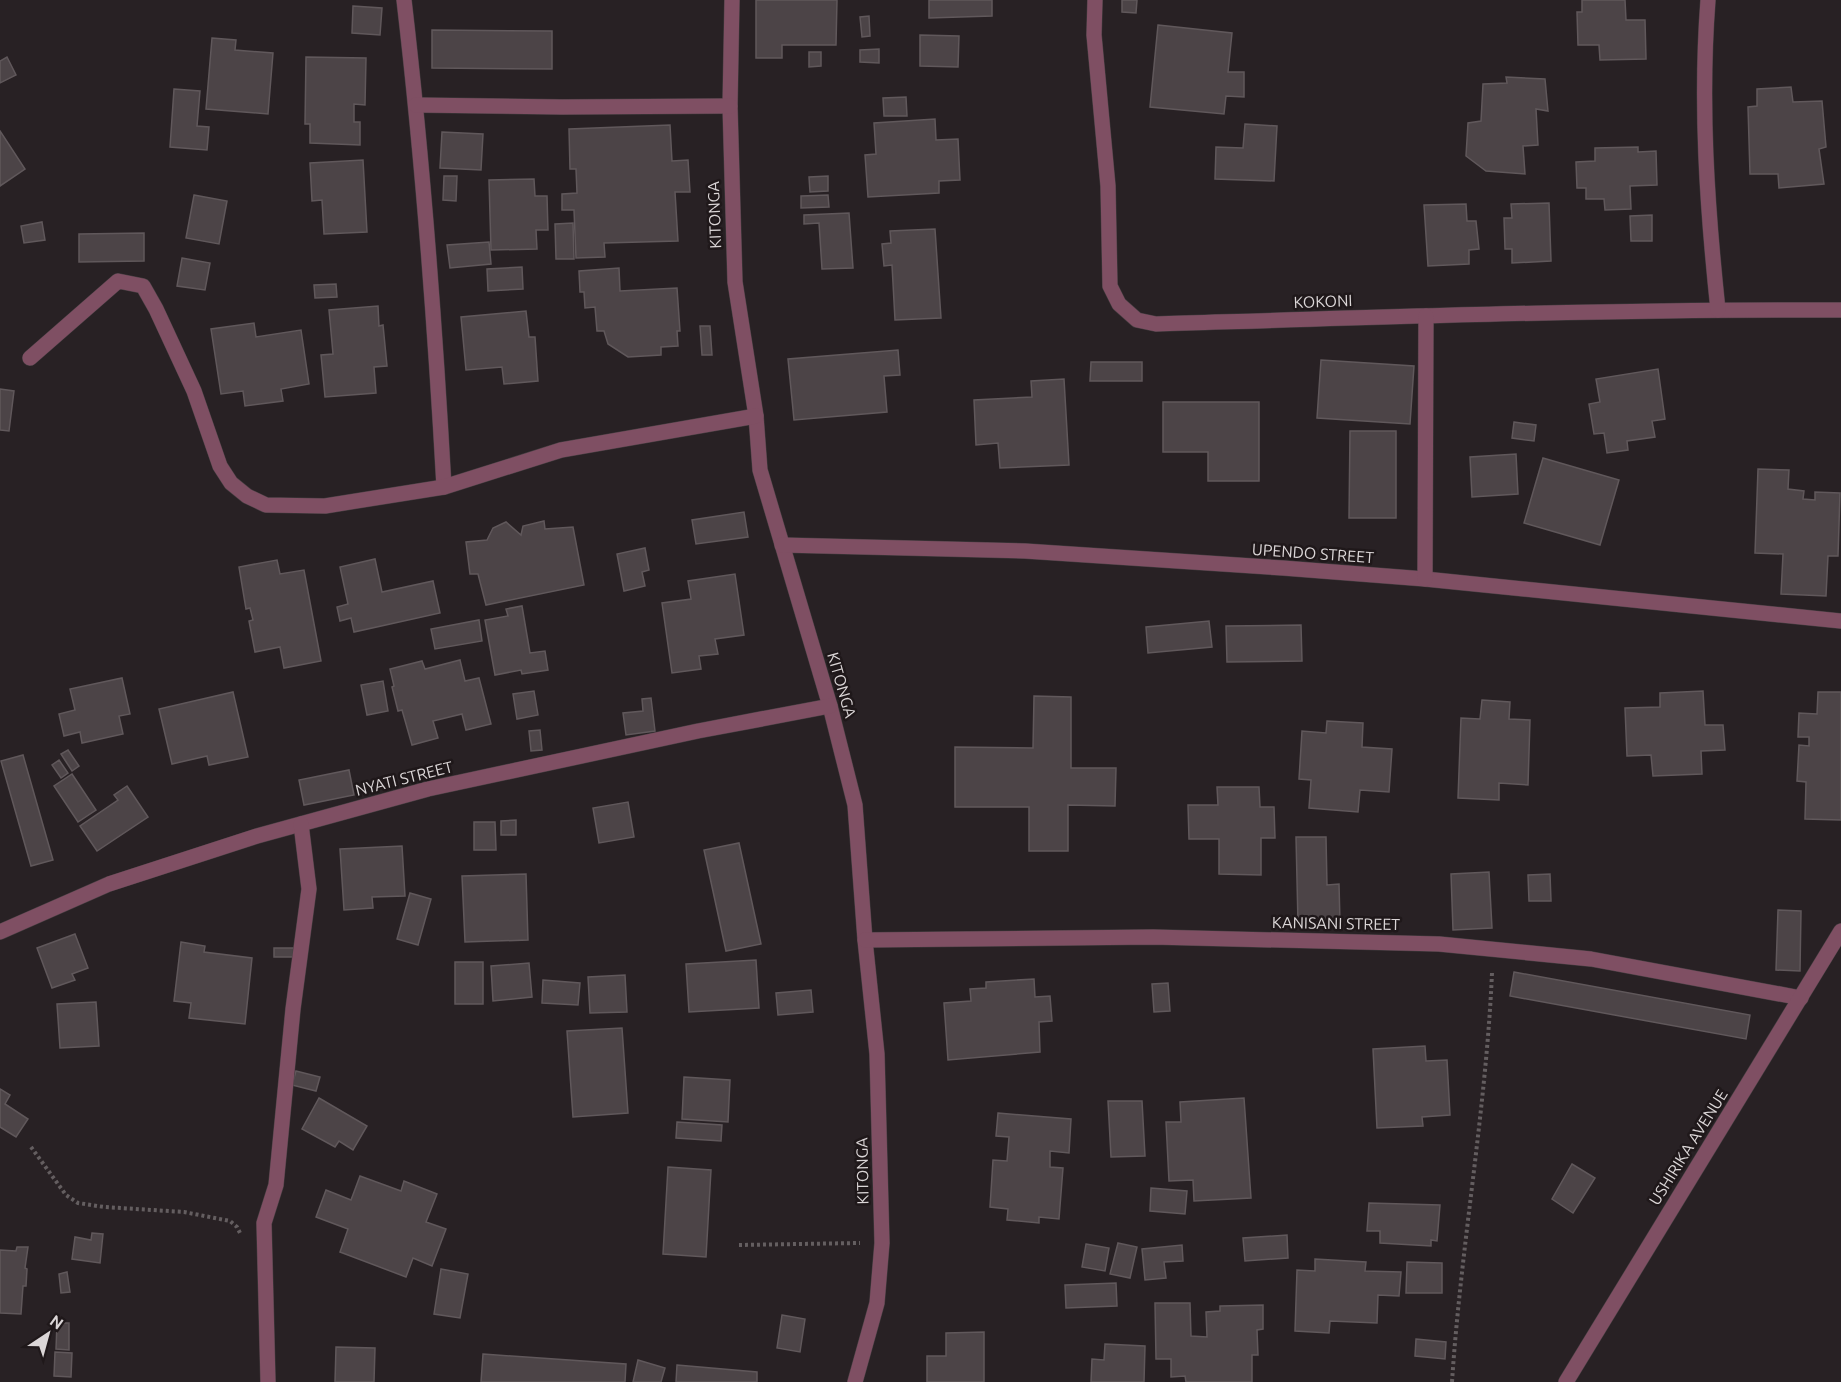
<svg xmlns="http://www.w3.org/2000/svg" width="1841" height="1382" viewBox="0 0 1841 1382" font-family="Ubuntu,sans-serif">
  <style>
    .building { fill: #4c4447; stroke: #60585b; stroke-width: 1.5 }
    .lines { fill: none; stroke-linecap: round; stroke-linejoin: round }
    .street-casing { stroke: #453e41; stroke-width: 16 }
    .path { stroke: #645e60; stroke-width: 4; stroke-dasharray: 3 3; stroke-linecap: butt }
    .street { stroke: #7f4f63; stroke-width: 15 }
    .labels { text-anchor: middle; stroke-width: 5; stroke-linejoin: round; paint-order: stroke }
    .street-label { font-size: 16px; fill: #dbd6d7; stroke: #1f181a }
  </style>
  <rect width="100%" height="100%" fill="#282124"/>
  <g class="building">
    <path d="M756,0H837L836,45H782V58H756Z"/>
    <path d="M929,0H992V16L929,18Z"/>
    <path d="M1122,0H1137L1136,13L1122,12Z"/>
    <path d="M1582,0H1625L1626,20H1645L1646,59L1600,60L1599,45H1578L1577,12H1582Z"/>
    <path d="M353,6L382,8L380,35L352,33Z"/>
    <path d="M869,16L870,36L862,37L860,17Z"/>
    <path d="M1158,25L1232,33L1228,72H1244V97L1226,96L1224,114L1150,107Z"/>
    <path d="M432,30L552,31V69L432,68Z"/>
    <path d="M920,35L959,36L958,67L920,66Z"/>
    <path d="M212,38L236,40L235,50L273,53L268,114L206,109Z"/>
    <path d="M879,49V63L860,62V50Z"/>
    <path d="M809,52H821V66L809,67Z"/>
    <path d="M7,57L16,75L0,83V61Z"/>
    <path d="M306,57L366,58L365,105L354,104V122H360V145L310,143V124H305Z"/>
    <path d="M1506,77L1545,79L1548,111L1536,109L1538,145L1523,146L1525,174L1486,171L1466,156L1468,123L1481,121L1483,84L1507,83Z"/>
    <path d="M1791,87L1793,102L1822,101L1826,147L1819,149L1824,184L1779,188L1778,174H1750L1748,107L1757,106V89Z"/>
    <path d="M174,89L200,91L197,126L209,127L207,150L170,147Z"/>
    <path d="M906,97L907,116H884L883,98Z"/>
    <path d="M935,119L936,140L958,139L960,180L939,181V193L868,197L865,155L876,154L874,123Z"/>
    <path d="M1245,124L1277,126L1274,181L1215,179L1216,147L1243,148Z"/>
    <path d="M670,125L672,161L688,160L690,192H675L678,241L604,243L605,257L576,258L574,210H562V194L577,193L576,169H570L569,129Z"/>
    <path d="M0,131L25,169L0,186Z"/>
    <path d="M442,132L483,134L481,170L440,168Z"/>
    <path d="M1638,147V152L1656,151L1657,185L1630,186L1631,209L1605,210L1604,199H1586V188H1577L1576,162L1595,161V148Z"/>
    <path d="M363,160L367,232L324,234L322,200L312,201L310,163Z"/>
    <path d="M444,176H457L456,201L443,200Z"/>
    <path d="M828,176V191L810,192L809,177Z"/>
    <path d="M534,179L535,196H547L548,230H536L537,249L491,250L489,180Z"/>
    <path d="M194,195L227,201L219,244L186,238Z"/>
    <path d="M828,195L829,207L801,208V196Z"/>
    <path d="M1549,203L1551,261L1512,263V249H1505L1504,218H1512L1511,204Z"/>
    <path d="M1466,204L1467,221H1476L1479,249L1469,250V264L1428,266L1424,205Z"/>
    <path d="M849,213L853,268L822,269L819,223L804,224V215Z"/>
    <path d="M1652,215V241H1631L1630,216Z"/>
    <path d="M42,222L45,240L24,243L21,226Z"/>
    <path d="M573,223L574,259H556L555,224Z"/>
    <path d="M935,229L941,318L895,320L892,265L884,266L882,244L891,243L890,231Z"/>
    <path d="M144,233V261L79,262V234Z"/>
    <path d="M489,242L491,264L450,268L447,245Z"/>
    <path d="M182,258L210,263L205,290L177,286Z"/>
    <path d="M522,267L523,289L488,291L487,269Z"/>
    <path d="M619,268L620,291L677,288L680,331H677L678,346L661,347V355L628,357L608,344L604,331H597L595,307L585,308L584,292H580L579,271Z"/>
    <path d="M336,284L337,297L315,298L314,285Z"/>
    <path d="M378,306L379,326L383,325L387,366L374,367L376,393L325,397L321,355L333,354L329,310Z"/>
    <path d="M526,311L529,337H535L538,381L504,384L502,367L466,370L461,317Z"/>
    <path d="M254,323L256,337L301,330L309,384L281,389L283,401L245,406L243,391L221,394L211,329Z"/>
    <path d="M700,326H710L712,355H702Z"/>
    <path d="M898,350L900,375L884,376L887,412L794,420L788,359Z"/>
    <path d="M1321,360L1414,366L1410,424L1317,418Z"/>
    <path d="M1091,362H1142V381H1090Z"/>
    <path d="M1658,369L1665,419L1652,421L1655,437L1627,441L1628,450L1607,453L1604,433L1594,434L1589,404L1600,402L1596,379Z"/>
    <path d="M1064,379L1069,465L1000,468L998,443L976,445L974,400L1032,397L1031,381Z"/>
    <path d="M0,389L14,391L9,431L0,430Z"/>
    <path d="M1163,402H1259V481H1208V452H1163Z"/>
    <path d="M1514,422L1536,425L1534,441L1512,438Z"/>
    <path d="M1350,431H1396V518H1349Z"/>
    <path d="M1516,454L1518,494L1472,497L1470,457Z"/>
    <path d="M1543,458L1619,480L1600,545L1524,523Z"/>
    <path d="M1758,469L1789,470L1788,489L1804,491L1803,499L1815,500V492L1840,493L1838,556H1828L1826,596L1781,594L1783,554L1755,553Z"/>
    <path d="M744,512L748,537L696,544L692,520Z"/>
    <path d="M544,521L545,529L573,527L584,585L486,605L478,574H470L466,542L487,540L493,528L506,522L521,535L523,526Z"/>
    <path d="M645,548L649,570L642,572L645,586L624,591L617,554Z"/>
    <path d="M375,559L382,592L433,581L440,613L354,632L351,618L340,621L337,607L348,604L340,567Z"/>
    <path d="M277,560L280,574L304,570L321,661L284,668L280,647L255,652L249,621L253,620L250,608L246,609L239,567Z"/>
    <path d="M735,574L744,635L715,639L718,654L699,656L701,669L672,673L662,603L691,599L688,581Z"/>
    <path d="M522,606L530,653L545,651L548,670L522,674L521,670L495,675L485,620L508,616L506,609Z"/>
    <path d="M479,620L482,641L435,649L431,629Z"/>
    <path d="M1209,621L1212,647L1148,653L1146,627Z"/>
    <path d="M1301,625L1302,661L1227,662L1226,626Z"/>
    <path d="M460,660L465,681L479,678L491,724L466,730L462,714L433,721L438,738L412,745L402,710L398,711L392,687L394,686L390,669L422,661L425,669Z"/>
    <path d="M122,678L130,714L119,716L123,734L82,743L80,732L64,736L59,714L75,710L70,689Z"/>
    <path d="M383,681L388,711L367,715L361,685Z"/>
    <path d="M534,691L538,715L517,719L513,694Z"/>
    <path d="M1703,691L1705,725H1723L1725,750L1701,751L1702,774L1653,776L1651,755L1627,756L1625,708L1660,707V693Z"/>
    <path d="M233,692L248,757L209,765L207,756L172,764L159,709Z"/>
    <path d="M1818,692H1841V820L1805,819L1806,782L1797,781L1799,745L1809,746V737H1798L1799,713L1817,714Z"/>
    <path d="M1034,696L1071,697V768H1116L1115,806L1068,805V851H1029V807H955V747L1033,748Z"/>
    <path d="M651,698L655,731L626,735L623,713L643,711L642,699Z"/>
    <path d="M1482,700L1510,702L1509,719L1530,720L1528,785L1499,783V800L1458,798L1461,718L1480,719Z"/>
    <path d="M1327,721L1363,723L1362,747L1392,749L1389,792L1360,790L1358,812L1309,808L1311,780L1299,779L1302,731L1326,733Z"/>
    <path d="M540,730L542,750L531,751L529,731Z"/>
    <path d="M68,750L79,766L72,771L61,754Z"/>
    <path d="M23,755L53,860L31,866L1,761Z"/>
    <path d="M59,760L68,773L61,778L52,765Z"/>
    <path d="M349,770L354,795L304,805L299,780Z"/>
    <path d="M72,774L96,810L78,822L54,786Z"/>
    <path d="M127,786L148,817L97,851L80,826L118,800L114,795Z"/>
    <path d="M1217,787H1259L1260,807H1274L1275,838H1261V875L1219,874V839H1189L1188,805H1218Z"/>
    <path d="M628,802L634,837L599,843L593,808Z"/>
    <path d="M516,820V835H501V821Z"/>
    <path d="M474,822H495L496,850H474Z"/>
    <path d="M1296,837H1326L1327,885L1339,884L1340,922L1298,923Z"/>
    <path d="M739,843L761,944L726,951L704,850Z"/>
    <path d="M402,846L405,896L372,897L373,908L344,910L340,849Z"/>
    <path d="M1489,872L1492,928L1453,930L1451,874Z"/>
    <path d="M526,874L528,940L465,942L462,876Z"/>
    <path d="M1550,874L1551,901H1529L1528,875Z"/>
    <path d="M410,893L431,899L418,945L397,939Z"/>
    <path d="M1778,910L1801,911L1800,971L1776,970Z"/>
    <path d="M75,934L88,968L72,974L75,980L52,988L37,948Z"/>
    <path d="M181,942L205,946L204,952L252,958L245,1024L189,1018L191,1003L174,1001Z"/>
    <path d="M274,948H294L293,957H274Z"/>
    <path d="M756,960L759,1008L689,1012L686,964Z"/>
    <rect x="455" y="962" width="28" height="42"/>
    <path d="M529,963L532,997L493,1001L491,966Z"/>
    <path d="M1514,972L1750,1015L1746,1039L1510,996Z"/>
    <path d="M625,975L627,1012L590,1013L588,977Z"/>
    <path d="M1034,979L1035,997L1050,996L1052,1021L1039,1022L1040,1052L948,1060L944,1003L971,1001L970,989L986,988V982Z"/>
    <path d="M543,980L580,983L578,1005L542,1003Z"/>
    <path d="M1168,983L1170,1011L1154,1012L1152,984Z"/>
    <path d="M811,990L813,1012L778,1015L776,993Z"/>
    <path d="M96,1002L99,1046L60,1048L57,1004Z"/>
    <path d="M622,1028L628,1113L573,1117L567,1031Z"/>
    <path d="M1425,1046L1426,1061L1447,1060L1450,1115L1422,1117L1423,1126L1377,1128L1373,1049Z"/>
    <path d="M296,1071L320,1077L316,1091L292,1085Z"/>
    <path d="M684,1077L730,1080L728,1122L682,1119Z"/>
    <path d="M0,1089L10,1095L5,1104L28,1119L16,1137L0,1127Z"/>
    <path d="M319,1098L367,1126L353,1150L339,1141L335,1147L302,1129Z"/>
    <path d="M1244,1098L1251,1198L1194,1201L1193,1180L1169,1181L1166,1122H1181L1180,1102Z"/>
    <path d="M1108,1101H1142L1145,1156L1111,1157Z"/>
    <path d="M998,1113L1071,1119L1069,1153L1050,1151V1167L1063,1168L1059,1219L1039,1217V1223L1007,1220L1008,1209L990,1207L993,1160L1007,1161L1009,1137L996,1136Z"/>
    <path d="M677,1122L722,1125L721,1141L676,1138Z"/>
    <path d="M1572,1164L1595,1178L1573,1213L1552,1199Z"/>
    <path d="M668,1167L711,1170L706,1257L663,1254Z"/>
    <path d="M360,1176L401,1191L404,1181L437,1194L426,1222L446,1229L432,1266L413,1258L406,1277L340,1252L348,1229L316,1217L326,1190L351,1200Z"/>
    <path d="M1151,1188L1187,1191L1185,1214L1150,1211Z"/>
    <path d="M1369,1203L1440,1205L1437,1241L1431,1240V1246L1380,1243V1231H1367Z"/>
    <path d="M92,1233L103,1234L100,1263L72,1259L75,1237L91,1240Z"/>
    <path d="M1287,1235L1288,1258L1245,1261L1243,1238Z"/>
    <path d="M1118,1243L1137,1247L1130,1278L1110,1274Z"/>
    <path d="M1086,1244L1109,1248L1105,1271L1082,1267Z"/>
    <path d="M1182,1245L1183,1261L1164,1262L1166,1278L1145,1280L1142,1249Z"/>
    <path d="M17,1247H28L25,1268L27,1269L26,1286H23L21,1314L0,1313V1250L16,1251Z"/>
    <path d="M1315,1259L1366,1262L1365,1271L1401,1272L1399,1296L1378,1295L1377,1323L1330,1321L1329,1333L1295,1331L1297,1270L1315,1271Z"/>
    <path d="M1407,1262L1442,1263V1293H1406Z"/>
    <path d="M441,1269L468,1274L460,1318L434,1314Z"/>
    <path d="M67,1272L70,1292L61,1293L59,1274Z"/>
    <path d="M1116,1283L1117,1306L1066,1308L1065,1285Z"/>
    <path d="M1155,1303H1190L1191,1336L1207,1337L1206,1312L1220,1311V1306L1263,1305V1329L1257,1330L1258,1355H1252V1382H1186L1185,1376L1171,1377V1359H1156Z"/>
    <path d="M782,1315L805,1319L800,1352L777,1348Z"/>
    <path d="M57,1323H69V1350L56,1349Z"/>
    <path d="M984,1332V1382H927V1356H946V1333Z"/>
    <path d="M1416,1339L1446,1342L1445,1359L1415,1356Z"/>
    <path d="M1105,1344L1145,1346L1144,1382H1091L1092,1359L1104,1360Z"/>
    <path d="M336,1347L375,1348L374,1382H335Z"/>
    <path d="M55,1352L72,1353L71,1377L54,1376Z"/>
    <path d="M483,1354L626,1364L625,1382H481Z"/>
    <path d="M638,1360L665,1368L661,1382H633Z"/>
    <path d="M677,1365L757,1372V1382H676Z"/>
  </g>
  <g class="lines">
    <defs>
      <g id="street">
        <path d="M404,0C423,162 435,324 444,487"/>
        <path d="M732,0L730,106L735,282L756,416L760,470L830,706L855,805L865,940L877,1054L882,1243L877,1303L855,1382"/>
        <path d="M1095,0L1094,35L1108,186L1110,286L1119,304L1137,320L1156,324C1385,317 1613,309 1841,310"/>
        <path d="M1708,0C1700,104 1707,206 1718,310"/>
        <path d="M416,105L562,107L730,106"/>
        <path d="M30,358L118,281L143,286L156,309L194,391L220,466L231,483L247,496L266,505L325,506L444,487L561,450L756,416"/>
        <path d="M782,545L1025,551L1283,568L1425,579L1841,621"/>
        <path d="M1425,579L1426,316"/>
        <path d="M0,932L109,884L257,836L428,789L698,731L830,706"/>
        <path d="M865,940L1153,937L1439,944L1591,959L1801,998"/>
        <path d="M268,1382L264,1223L276,1185L293,1009L309,889L301,824"/>
        <path d="M1566,1382L1841,931"/>
      </g>
    </defs>
    <use href="#street" class="street-casing"/>
    <g class="path">
      <path d="M31,1147L66,1195L78,1203L104,1207L184,1212L230,1221L237,1227L240,1233"/>
      <path d="M739,1245L860,1243"/>
      <path d="M1452,1382C1461,1245 1486,1110 1492,973"/>
    </g>
    <use href="#street" class="street"/>
  </g>
  <g class="labels">
    <g class="street-label">
      <text transform="translate(714 215) rotate(-92)" y="6">KITONGA</text>
      <text transform="translate(1323 301) rotate(-2)" y="6">KOKONI</text>
      <text transform="translate(1313 553) rotate(4)" y="6">UPENDO STREET</text>
      <text transform="translate(842 685) rotate(74)" y="6">KITONGA</text>
      <text transform="translate(404 778) rotate(-14)" y="6">NYATI STREET</text>
      <text transform="translate(1336 923) rotate(1)" y="6">KANISANI STREET</text>
      <text transform="translate(1688 1147) rotate(-58)" y="6">USHIRIKA AVENUE</text>
      <text transform="translate(862 1171) rotate(-91)" y="6">KITONGA</text>
    </g>
  </g>
  <g transform="translate(48 1334) rotate(36)" stroke="#1f181a" stroke-width="4.5" paint-order="stroke">
  <path d="M0-4.5L10 22L0 15L-10 22Z" fill="#dbd6d7"/>
  <text y="-9" font-size="16" font-weight="bold" text-anchor="middle" fill="#dbd6d7">N</text>
  </g>
</svg>
